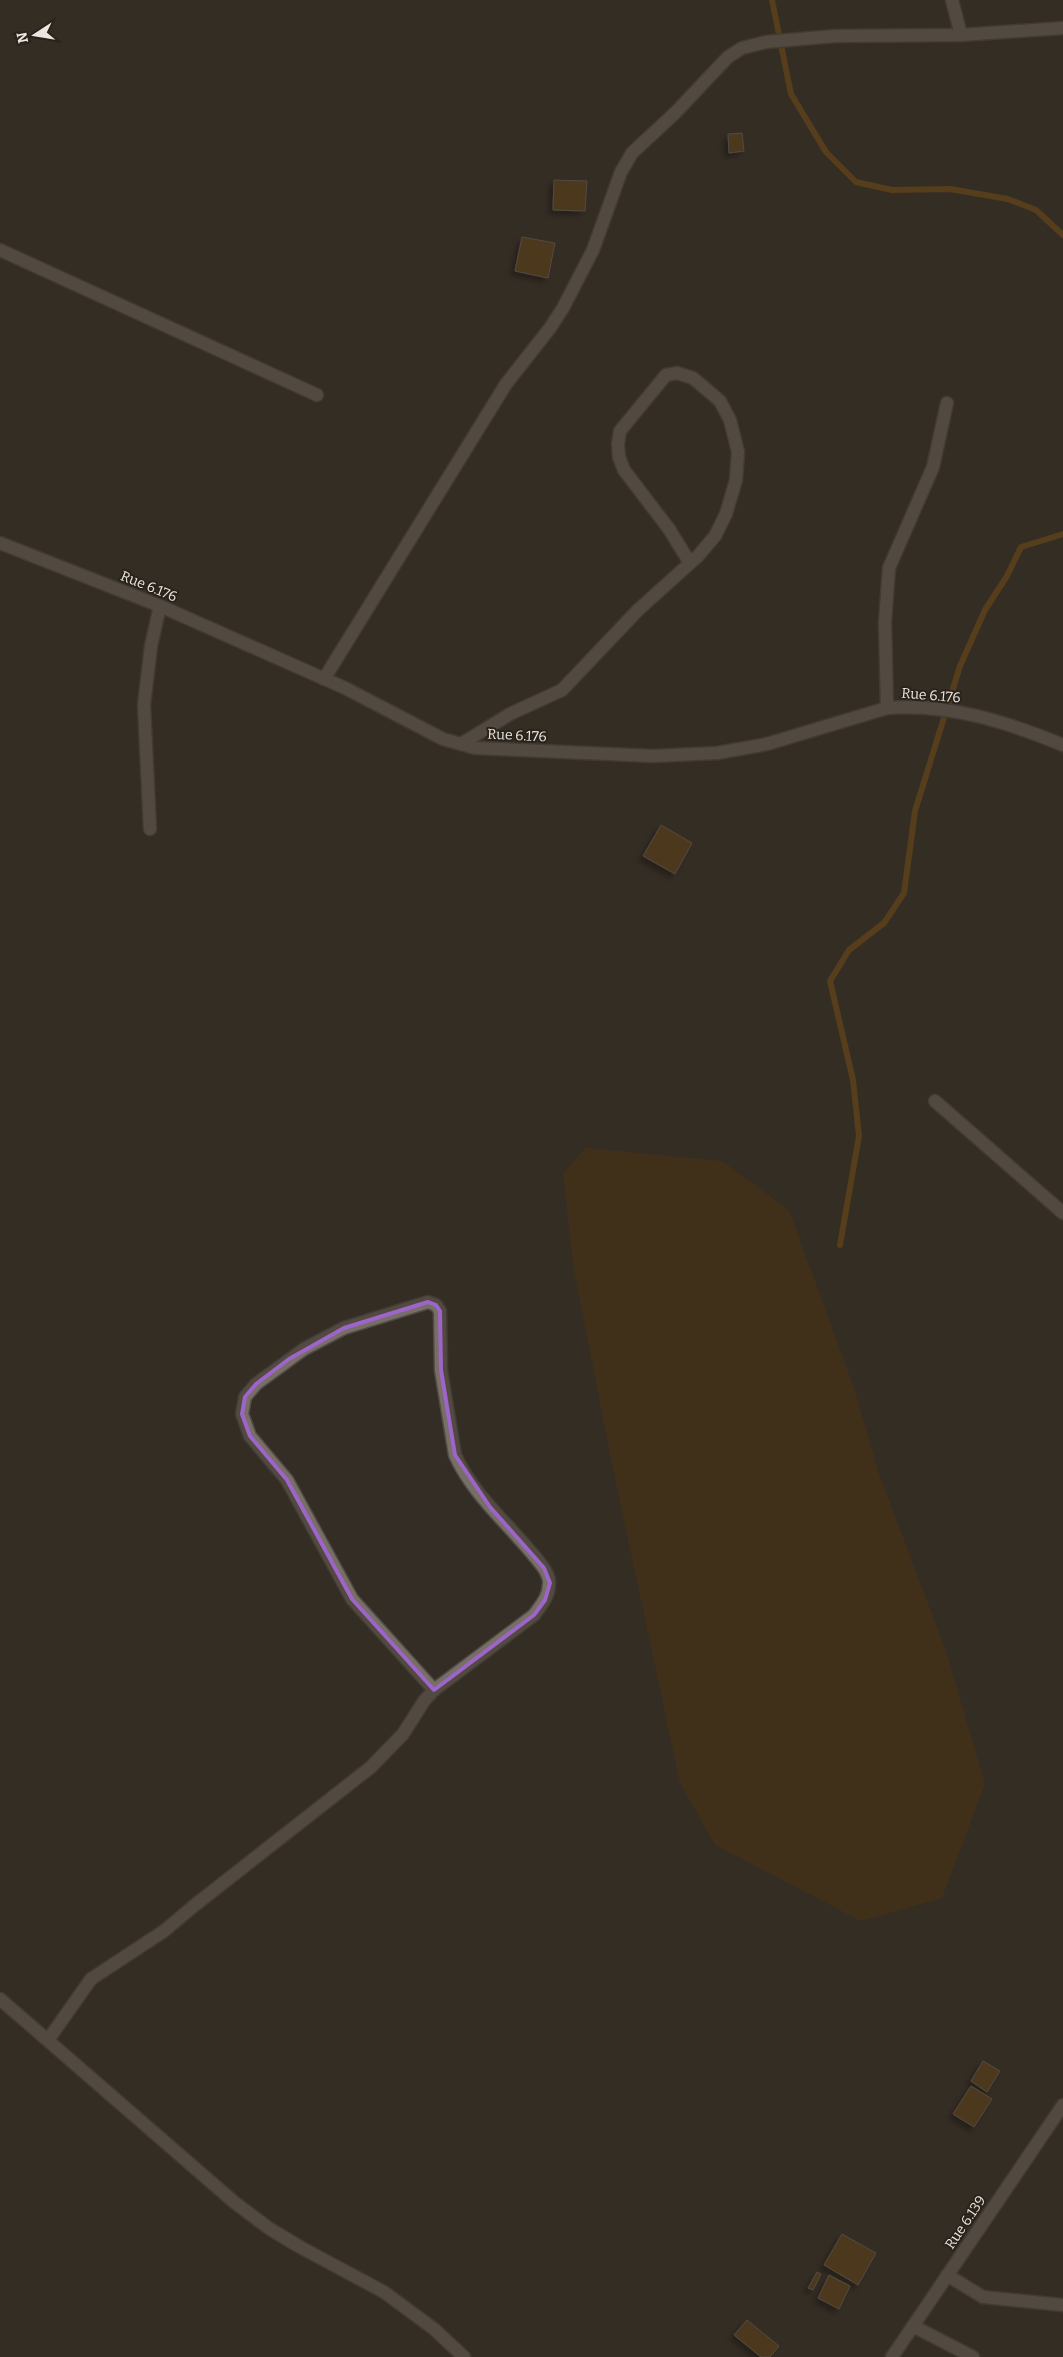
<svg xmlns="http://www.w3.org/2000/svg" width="1063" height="2357" viewBox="0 0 1063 2357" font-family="Bitter,serif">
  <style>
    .green { fill: #4f330d }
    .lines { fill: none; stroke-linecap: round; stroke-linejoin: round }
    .stream { stroke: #7e5010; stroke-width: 6 }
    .building { fill: #694619; stroke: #766d64; filter: url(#shadow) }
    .minor-casing { stroke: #524b45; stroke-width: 15 }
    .minor { stroke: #776e65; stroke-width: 12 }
    .marked { fill: none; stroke: #9d64c9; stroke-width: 4; stroke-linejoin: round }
    .labels { text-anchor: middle; stroke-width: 4; stroke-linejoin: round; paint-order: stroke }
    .street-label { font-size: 14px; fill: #ebe6e1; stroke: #2a231b }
  </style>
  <defs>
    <filter id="shadow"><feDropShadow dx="-4.5" dy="4.5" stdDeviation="2.5" flood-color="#0009"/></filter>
  </defs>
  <rect width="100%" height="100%" fill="#342d25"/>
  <path class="green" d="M585,1148L722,1161L789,1210L854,1388L879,1474L946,1651L985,1784L942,1898L861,1921L715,1845L680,1783L612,1464L574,1270L563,1174Z"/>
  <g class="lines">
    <g class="stream">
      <path d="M772,0L791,94L826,152L856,182L892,190L950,189L1008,199L1036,210L1063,235"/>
      <path d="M840,1245L859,1136L853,1080L830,981L849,950L884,923L904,893L915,811L960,666L985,610L1007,576L1021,547L1063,534"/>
    </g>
  </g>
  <g class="building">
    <path d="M742,133L744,151L729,153L728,134Z"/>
    <path d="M554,180L587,181L585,211L553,210Z"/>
    <path d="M522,237L555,243L548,278L515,271Z"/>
    <path d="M661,825L692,843L675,874L643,856Z"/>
    <path d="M983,2061L1000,2071L987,2092L971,2081Z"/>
    <path d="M971,2086L992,2099L974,2127L953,2114Z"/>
    <path d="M842,2234L876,2253L858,2285L824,2265Z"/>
    <path d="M817,2272L821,2274L813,2290L808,2288Z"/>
    <path d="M829,2275L850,2286L839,2309L818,2298Z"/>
    <path d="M747,2320L779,2346L770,2357H761L734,2335Z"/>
  </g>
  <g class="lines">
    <defs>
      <g id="minor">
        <path d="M952,0L961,35"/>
        <path d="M0,250L317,395"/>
        <path d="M0,543L160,606L345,688L443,739L475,748L653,756L717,753L767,744L887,708C948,703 1007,722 1063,745"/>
        <path d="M324,679L506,384L550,328L563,308L593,250L621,172L632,153L675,113L728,57L742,48L766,42L835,36L961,35L1063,28"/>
        <path d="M887,708L885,622L889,568L933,467L947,403"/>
        <path d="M461,744L510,714L562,690L638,610L698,556L715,536L726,514L736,480L738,452L730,420L720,401L693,378L677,373L666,375L620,431L618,444L619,457L624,470L669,529L690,563"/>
        <path d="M150,829L144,705L151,646L160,606"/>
        <path d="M935,1101L1063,1213"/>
        <path d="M0,1999L234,2202L270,2229L300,2247L384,2292L434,2329L464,2357"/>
        <path d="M48,2040L91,1979L164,1931L195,1905L371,1767L403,1734L424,1701L434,1690L534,1615C541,1605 549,1597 549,1584C550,1579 546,1571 543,1567C515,1529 475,1499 455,1455L441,1370L440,1311L436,1305L428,1302L344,1328L304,1349L256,1384L245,1397L242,1414L250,1436L287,1480L352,1599L434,1690"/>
        <path d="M947,2275L983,2297L1063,2305"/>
        <path d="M913,2326L973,2357"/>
        <path d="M892,2357L1063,2105"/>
      </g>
    </defs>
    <use href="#minor" class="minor-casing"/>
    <use href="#minor" class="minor"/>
  </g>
  <path d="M0 0H1063V2357H0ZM428,1302L436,1305L440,1311L441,1370L455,1455L490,1507L544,1568L550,1583L545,1600L534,1615L434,1690L352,1599L287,1480L250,1436L242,1414L245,1397L256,1384L289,1359L344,1328Z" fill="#342d25" fill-opacity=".55" fill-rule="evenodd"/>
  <path class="marked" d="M428,1302L436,1305L440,1311L441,1370L455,1455L490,1507L544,1568L550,1583L545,1600L534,1615L434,1690L352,1599L287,1480L250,1436L242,1414L245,1397L256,1384L289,1359L344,1328Z"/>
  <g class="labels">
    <g class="street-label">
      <text transform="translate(149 586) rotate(22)" y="5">Rue 6.176</text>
      <text transform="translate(931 695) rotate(5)" y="5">Rue 6.176</text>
      <text transform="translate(517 735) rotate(3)" y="5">Rue 6.176</text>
      <text transform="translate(965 2222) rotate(-56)" y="5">Rue 6.139</text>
    </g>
  </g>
  <g transform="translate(35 35) rotate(258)" stroke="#2a231b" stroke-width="4" paint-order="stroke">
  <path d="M0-4L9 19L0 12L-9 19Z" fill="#ebe6e1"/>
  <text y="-8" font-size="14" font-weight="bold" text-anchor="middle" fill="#ebe6e1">N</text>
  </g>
</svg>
